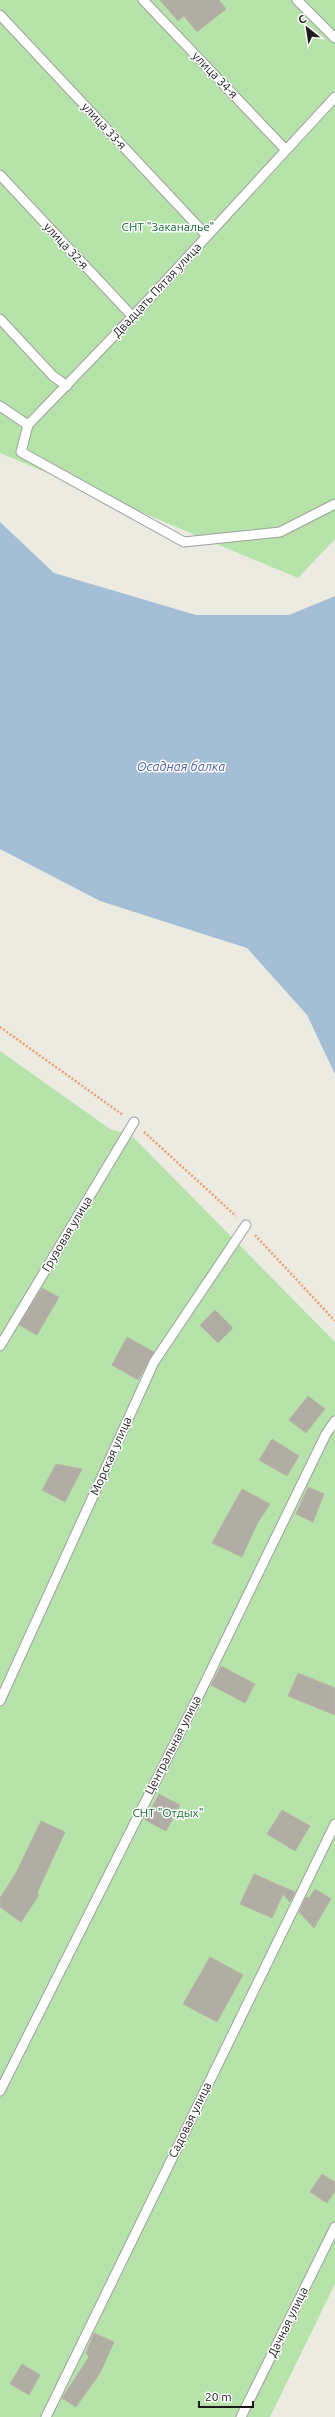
<svg xmlns="http://www.w3.org/2000/svg" width="335" height="2417" viewBox="0 0 335 2417" font-family="Ubuntu,sans-serif">
  <style>
    .grass { fill: #b6e3a9 }
    .water { fill: #a4bed6 }
    .building { fill: #b0ada4; stroke: #bcb5a4 }
    .lines { fill: none; stroke-linecap: round; stroke-linejoin: round }
    .lane-casing { stroke: #9f9f9f; stroke-width: 11 }
    .path { stroke: #ee9d6f; stroke-width: 2.5; stroke-dasharray: 2 2; stroke-linecap: butt }
    .lane { stroke: #fff; stroke-width: 9 }
    .labels { text-anchor: middle; stroke-width: 3; stroke-linejoin: round; paint-order: stroke }
    .street-label { font-size: 12px; fill: #1b1b1b; stroke: #fff }
    .park-label { font-size: 12px; fill: #136e32; stroke: #fff }
    .water-label { font-size: 13px; font-style: italic; fill: #4f63a2; stroke: #fff }
  </style>
  <rect width="100%" height="100%" fill="#ecebe1"/>
  <g class="grass">
    <path d="M0,0H335V539L298,578L0,453Z"/>
    <path d="M0,1051L110,1129L132,1136L335,1342V2284L270,2417H0Z"/>
  </g>
  <path class="water" d="M0,522L54,573L196,615H289L335,596V1074L307,1015L247,948L100,901L0,849Z"/>
  <g class="building">
    <path d="M160,0H219L226,9L197,32L184,16L178,21Z"/>
    <path d="M42,1288L59,1297L37,1335L19,1325Z"/>
    <path d="M215,1310L233,1328L218,1343L200,1325Z"/>
    <path d="M127,1337L154,1352L138,1380L112,1365Z"/>
    <path d="M308,1396L325,1409L306,1433L289,1420Z"/>
    <path d="M272,1439L299,1456L287,1476L259,1460Z"/>
    <path d="M56,1464L82,1469L65,1502L42,1490Z"/>
    <path d="M308,1487L324,1494L313,1522L296,1514Z"/>
    <path d="M242,1489L270,1504L257,1524L242,1557L212,1543Z"/>
    <path d="M221,1666L255,1684L245,1703L211,1685Z"/>
    <path d="M298,1673L335,1688V1715L288,1696Z"/>
    <path d="M159,1794L180,1805L166,1831L145,1820Z"/>
    <path d="M282,1810L310,1826L295,1851L267,1834Z"/>
    <path d="M41,1821L65,1832L37,1893L39,1895L21,1922L0,1907V1898L16,1873Z"/>
    <path d="M254,1874L295,1892L290,1902L283,1894L272,1918L240,1904Z"/>
    <path d="M315,1889L331,1899L314,1928L299,1912L306,1897L309,1898Z"/>
    <path d="M210,1957L243,1975L217,2022L183,2004Z"/>
    <path d="M322,2174L335,2182V2191L327,2203L310,2192Z"/>
    <path d="M94,2333L114,2342L100,2373L76,2407L62,2398L89,2357L86,2353Z"/>
    <path d="M22,2364L40,2375L29,2395L10,2384Z"/>
  </g>
  <g class="lines">
    <defs>
      <g id="lane">
        <path d="M143,0L286,150"/>
        <path d="M297,0L335,38"/>
        <path d="M0,15L207,236"/>
        <path d="M335,97L138,311L28,425L21,452L184,542L280,532L335,504"/>
        <path d="M0,175L133,317"/>
        <path d="M0,319L53,376L67,386"/>
        <path d="M0,406L28,425"/>
        <path d="M0,1346L134,1122"/>
        <path d="M0,1701L154,1362L246,1225"/>
        <path d="M0,2091L201,1691L326,1434L335,1421"/>
        <path d="M46,2417L335,1824"/>
        <path d="M241,2417L335,2227"/>
      </g>
    </defs>
    <use href="#lane" class="lane-casing"/>
    <g class="path">
      <path d="M0,1027L123,1115"/>
      <path d="M144,1132L236,1216"/>
      <path d="M255,1235L335,1321"/>
    </g>
    <use href="#lane" class="lane"/>
  </g>
  <g class="labels">
    <g class="street-label">
      <text transform="translate(215 75) rotate(46)" y="4">улица 34-я</text>
      <text transform="translate(104 126) rotate(47)" y="4">улица 33-я</text>
      <text transform="translate(66 246) rotate(47)" y="4">улица 32-я</text>
      <text transform="translate(157 290) rotate(-47)" y="4">Двадцать Пятая улица</text>
      <text transform="translate(67 1234) rotate(-59)" y="4">Грузовая улица</text>
      <text transform="translate(111 1456) rotate(-66)" y="4">Морская улица</text>
      <text transform="translate(173 1745) rotate(-63)" y="4">Центральная улица</text>
      <text transform="translate(190 2120) rotate(-64)" y="4">Садовая улица</text>
      <text transform="translate(288 2322) rotate(-64)" y="4">Дачная улица</text>
    </g>
    <g class="park-label">
      <text x="168" y="231">СНТ "Заканалье"</text>
      <text x="168" y="1817">СНТ "Отдых"</text>
    </g>
    <g class="water-label">
      <text x="181" y="771">Осадная балка</text>
    </g>
  </g>
  <g transform="translate(307 28) rotate(330)" stroke="#ffffff" stroke-width="3" paint-order="stroke">
  <path d="M0-3L7 15L0 10L-7 15Z" fill="#1b1b1b"/>
  <text y="-6" font-size="11" font-weight="bold" text-anchor="middle" fill="#1b1b1b">С</text>
  </g>
  <path d="M199 2401v6h54v-6" fill="none" stroke="#1b1b1b" stroke-width="2"/>
  <text x="205" y="2401" font-size="12" fill="#1b1b1b" stroke="#ffffff" stroke-width="3" paint-order="stroke">20 m</text>
</svg>
